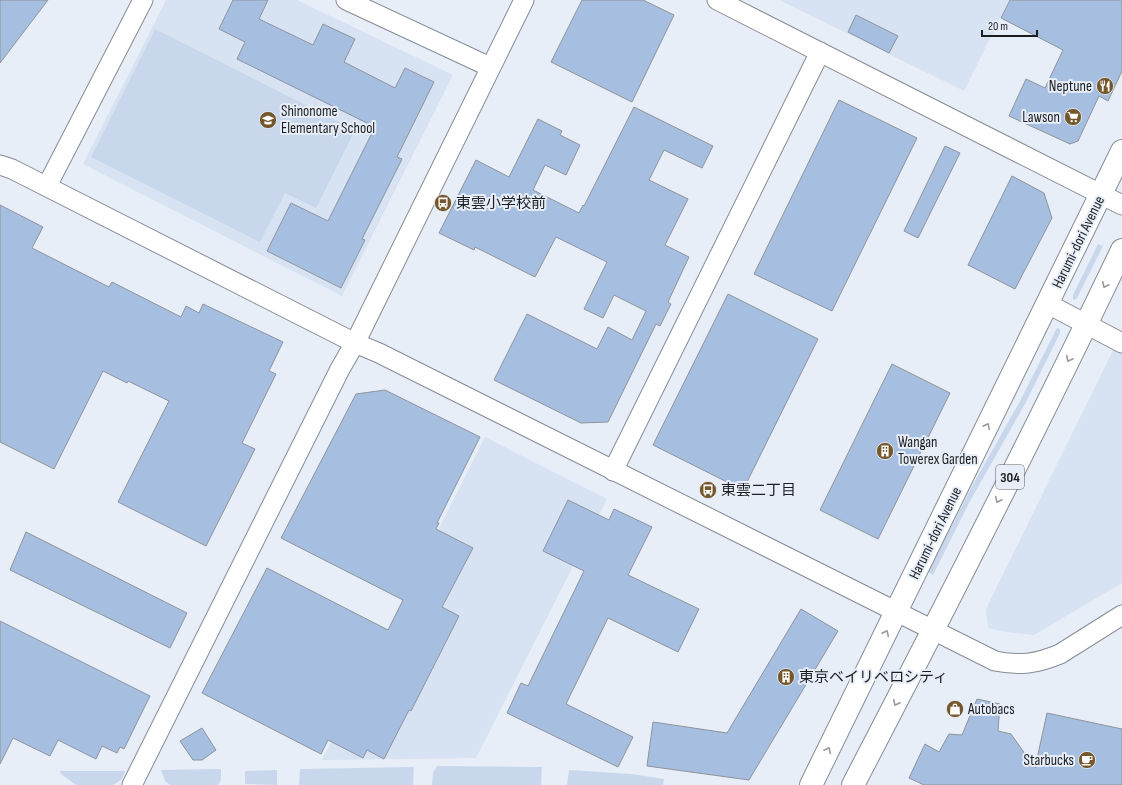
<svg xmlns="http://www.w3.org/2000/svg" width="1122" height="785" viewBox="0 0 1122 785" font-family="'Sofia Sans Condensed','Noto Sans JP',sans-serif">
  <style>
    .built { fill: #d7e2f2 }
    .green { fill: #c8d7ec }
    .building { fill: #a6bedf; stroke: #8e949d }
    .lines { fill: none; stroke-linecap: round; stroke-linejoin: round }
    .minor-casing { stroke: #858c94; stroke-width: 21 }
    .major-casing { stroke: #858c94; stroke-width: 24 }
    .minor { stroke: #fff; stroke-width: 19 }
    .major { stroke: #fff; stroke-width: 22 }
    .oneway { stroke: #989a9b }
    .labels { text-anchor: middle; stroke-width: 4; stroke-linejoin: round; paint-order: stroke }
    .shield { fill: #e7eef8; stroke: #585c62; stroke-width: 1 }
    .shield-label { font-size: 14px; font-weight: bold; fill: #1b1e21 }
    .poi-label { font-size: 15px; fill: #1b1e21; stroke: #e7eef8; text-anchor: start }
    .street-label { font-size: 15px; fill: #1b1e21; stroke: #e7eef8 }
  </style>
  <rect width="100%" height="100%" fill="#e7eef8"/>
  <g class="built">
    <path d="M166,0H297L453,75L342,296L83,164Z"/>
    <path d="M779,0H1009L964,91Z"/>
    <path d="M1122,332V583L1034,635L1006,632L988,628L986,609Z"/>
    <path d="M485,437L607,499L476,758L322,760Z"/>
  </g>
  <g class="green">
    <path d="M155,29L355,130L316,208L285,193L260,242L91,157Z"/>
    <path d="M1098,244L1103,246L1077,298L1074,300L1073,299V295Z"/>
    <path d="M1057,328L1060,329V333L1026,402L969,503L933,575L928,572L971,488L1019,403Z"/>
    <path d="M437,766L542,767L541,785H432L433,773Z"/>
    <path d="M414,767L413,785H299L300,769Z"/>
    <path d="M221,769V780L218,785H170L165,781L161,770Z"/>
    <path d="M277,770V785L245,784V771Z"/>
    <path d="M569,770L631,774L664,779L663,785H567Z"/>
    <path d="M60,771H125L122,779L113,785H76L61,774Z"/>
  </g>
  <g class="building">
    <path d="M0,0H48L0,63Z"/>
    <path d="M233,0H268L259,19L313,45L323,24L355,39L344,62L395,88L405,68L434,82L397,157L402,159L362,239L365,240L341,288L267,251L291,203L328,221L375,127L237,59L245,42L219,29Z"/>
    <path d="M582,0H643L674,15L632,102L551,62Z"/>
    <path d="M1010,0H1122V71L1108,101L1099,96L1078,141L1070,144L1009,116L1026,79L1045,88L1063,50L1001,18Z"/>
    <path d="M856,15L898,36L889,53L848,32Z"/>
    <path d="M839,100L917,138L832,311L754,274Z"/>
    <path d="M634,107L713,146L702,168L664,150L649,180L688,199L665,245L689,257L668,302L671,304L660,326L656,324L608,422L581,423L494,380L527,314L597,349L608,327L632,340L646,311L614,295L603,318L584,309L607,262L556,237L535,277L475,247L474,250L439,233L476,160L509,177L538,119L562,131L560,135L580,145L566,175L545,165L533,190L579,213L583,205L584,206Z"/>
    <path d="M945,146L960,153L918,238L904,231Z"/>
    <path d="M1012,176L1044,193L1052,218L1015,289L968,265Z"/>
    <path d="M0,205L43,227L32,248L109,287L112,282L181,317L186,306L199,313L203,304L283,342L269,371L276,374L242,443L255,449L206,546L118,502L169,401L128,381L127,383L103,371L54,469L0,442Z"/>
    <path d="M728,294L818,339L743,490L653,445Z"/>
    <path d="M892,364L950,393L878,539L820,510Z"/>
    <path d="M385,390L480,437L437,523H439L436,529L473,548L442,607L459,616L411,711L409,710L384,759L367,750L363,758L328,740L321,754L202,693L267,568L388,630L403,600L281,538L356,394Z"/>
    <path d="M568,500L609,520L614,509L652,527L628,575L699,609L678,652L608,618L566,704L633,737L618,767L507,713L521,683L528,686L584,571L543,551Z"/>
    <path d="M26,532L187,613L170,648L10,570Z"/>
    <path d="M801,609L838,631L749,780L647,766L653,722L727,733Z"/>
    <path d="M0,621L150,696L124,749L120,747L117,753L102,746L96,759L58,740L50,756L13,738L0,764Z"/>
    <path d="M977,699L1000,704L998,731L1011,734L1035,768L1047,713L1122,729V785H924L909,778L925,744L939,752L949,734L962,735Z"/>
    <path d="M202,728L216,750L202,760H193L180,741Z"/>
  </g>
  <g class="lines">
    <defs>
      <g id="minor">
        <path d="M346,0L490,67"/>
        <path d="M717,0L1122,205"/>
        <path d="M0,165L12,169L355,343L379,353L995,661C1020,666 1036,664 1060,654L1122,615"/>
        <path d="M47,186L143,0"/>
        <path d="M1048,304L1122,343"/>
        <path d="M613,471L820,52"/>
        <path d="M132,785L340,369L355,343L524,0"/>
      </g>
      <g id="major">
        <path d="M811,785L1122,151"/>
        <path d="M853,785C945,608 1036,430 1122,250"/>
      </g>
    </defs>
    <use href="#minor" class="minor-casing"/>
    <use href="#major" class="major-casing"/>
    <use href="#minor" class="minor"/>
    <use href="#major" class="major"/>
  </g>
  <defs><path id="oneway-chevron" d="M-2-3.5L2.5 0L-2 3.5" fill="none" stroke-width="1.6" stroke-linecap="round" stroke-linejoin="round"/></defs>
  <g class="oneway">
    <use href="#oneway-chevron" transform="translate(1105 285) rotate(116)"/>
    <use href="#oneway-chevron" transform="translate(1069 359) rotate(117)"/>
    <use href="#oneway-chevron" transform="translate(987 426) rotate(-64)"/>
    <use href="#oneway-chevron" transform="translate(998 500) rotate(117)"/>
    <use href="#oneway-chevron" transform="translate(886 633) rotate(-64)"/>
    <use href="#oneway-chevron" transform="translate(896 703) rotate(117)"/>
    <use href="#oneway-chevron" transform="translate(828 750) rotate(-64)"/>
  </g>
  <defs>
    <symbol id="restaurant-disc" viewBox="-11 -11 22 22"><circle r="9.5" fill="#74572b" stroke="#e7eef8"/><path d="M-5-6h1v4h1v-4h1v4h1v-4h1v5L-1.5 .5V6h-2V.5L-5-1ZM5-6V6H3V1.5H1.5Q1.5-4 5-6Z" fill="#fff"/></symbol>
    <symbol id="supermarket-disc" viewBox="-11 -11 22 22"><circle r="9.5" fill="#74572b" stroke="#e7eef8"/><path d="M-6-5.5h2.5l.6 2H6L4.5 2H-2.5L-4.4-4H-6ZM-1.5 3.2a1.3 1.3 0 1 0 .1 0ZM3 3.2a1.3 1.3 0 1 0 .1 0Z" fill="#fff"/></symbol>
    <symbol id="school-disc" viewBox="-11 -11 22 22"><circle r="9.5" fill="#74572b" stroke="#e7eef8"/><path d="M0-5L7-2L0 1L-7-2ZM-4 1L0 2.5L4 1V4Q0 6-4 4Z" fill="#fff"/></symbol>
    <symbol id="bus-disc" viewBox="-11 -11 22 22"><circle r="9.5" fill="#74572b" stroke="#e7eef8"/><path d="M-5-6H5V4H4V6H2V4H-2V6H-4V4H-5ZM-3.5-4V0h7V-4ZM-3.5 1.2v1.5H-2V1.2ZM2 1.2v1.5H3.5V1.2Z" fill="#fff"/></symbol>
    <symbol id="building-disc" viewBox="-11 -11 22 22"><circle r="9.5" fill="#74572b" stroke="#e7eef8"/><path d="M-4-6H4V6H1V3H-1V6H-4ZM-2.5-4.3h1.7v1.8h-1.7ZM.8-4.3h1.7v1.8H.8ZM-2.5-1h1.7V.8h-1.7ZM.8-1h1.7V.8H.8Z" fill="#fff"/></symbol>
    <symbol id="shop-disc" viewBox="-11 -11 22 22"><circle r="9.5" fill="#74572b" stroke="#e7eef8"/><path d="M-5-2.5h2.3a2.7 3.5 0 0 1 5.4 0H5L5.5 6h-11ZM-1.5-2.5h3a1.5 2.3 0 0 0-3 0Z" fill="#fff"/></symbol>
    <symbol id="cafe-disc" viewBox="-11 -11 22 22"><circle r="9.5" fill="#74572b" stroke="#e7eef8"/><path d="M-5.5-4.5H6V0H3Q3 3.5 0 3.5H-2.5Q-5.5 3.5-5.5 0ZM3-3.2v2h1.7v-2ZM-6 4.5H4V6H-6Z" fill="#fff"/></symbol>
  </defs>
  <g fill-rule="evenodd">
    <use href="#restaurant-disc" x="1095" y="76" width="20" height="20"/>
    <use href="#supermarket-disc" x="1063" y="107" width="20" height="20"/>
    <use href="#school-disc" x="258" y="110" width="20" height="20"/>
    <use href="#bus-disc" x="433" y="193" width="20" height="20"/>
    <use href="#building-disc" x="875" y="441" width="20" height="20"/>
    <use href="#bus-disc" x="698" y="480" width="20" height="20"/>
    <use href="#building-disc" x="776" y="667" width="20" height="20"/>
    <use href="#shop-disc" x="945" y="699" width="20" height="20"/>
    <use href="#cafe-disc" x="1077" y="750" width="20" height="20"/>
  </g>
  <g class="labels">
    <rect class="shield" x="996" y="465" width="28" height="24" rx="3"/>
    <g class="shield-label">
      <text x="1010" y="482">304</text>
    </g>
    <g class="poi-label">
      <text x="1092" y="91" text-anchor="end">Neptune</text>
      <text x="281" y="116">Shinonome<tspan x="281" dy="17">Elementary School</tspan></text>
      <text x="1060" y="122" text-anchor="end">Lawson</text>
      <text x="456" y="208">東雲小学校前</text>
      <text x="898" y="447">Wangan<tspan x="898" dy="17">Towerex Garden</tspan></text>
      <text x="721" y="495">東雲二丁目</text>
      <text x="799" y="682">東京ベイリベロシティ</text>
      <text x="968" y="714">Autobacs</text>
      <text x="1074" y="765" text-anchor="end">Starbucks</text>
    </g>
    <g class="street-label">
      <text transform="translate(1078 242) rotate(-64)" y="5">Harumi-dori Avenue</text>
      <text transform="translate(935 533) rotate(-64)" y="5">Harumi-dori Avenue</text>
    </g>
  </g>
  <path d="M982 30v6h55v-6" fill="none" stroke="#1b1e21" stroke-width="2"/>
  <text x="988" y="30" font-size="12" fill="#1b1e21" stroke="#e7eef8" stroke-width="3" paint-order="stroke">20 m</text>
</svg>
